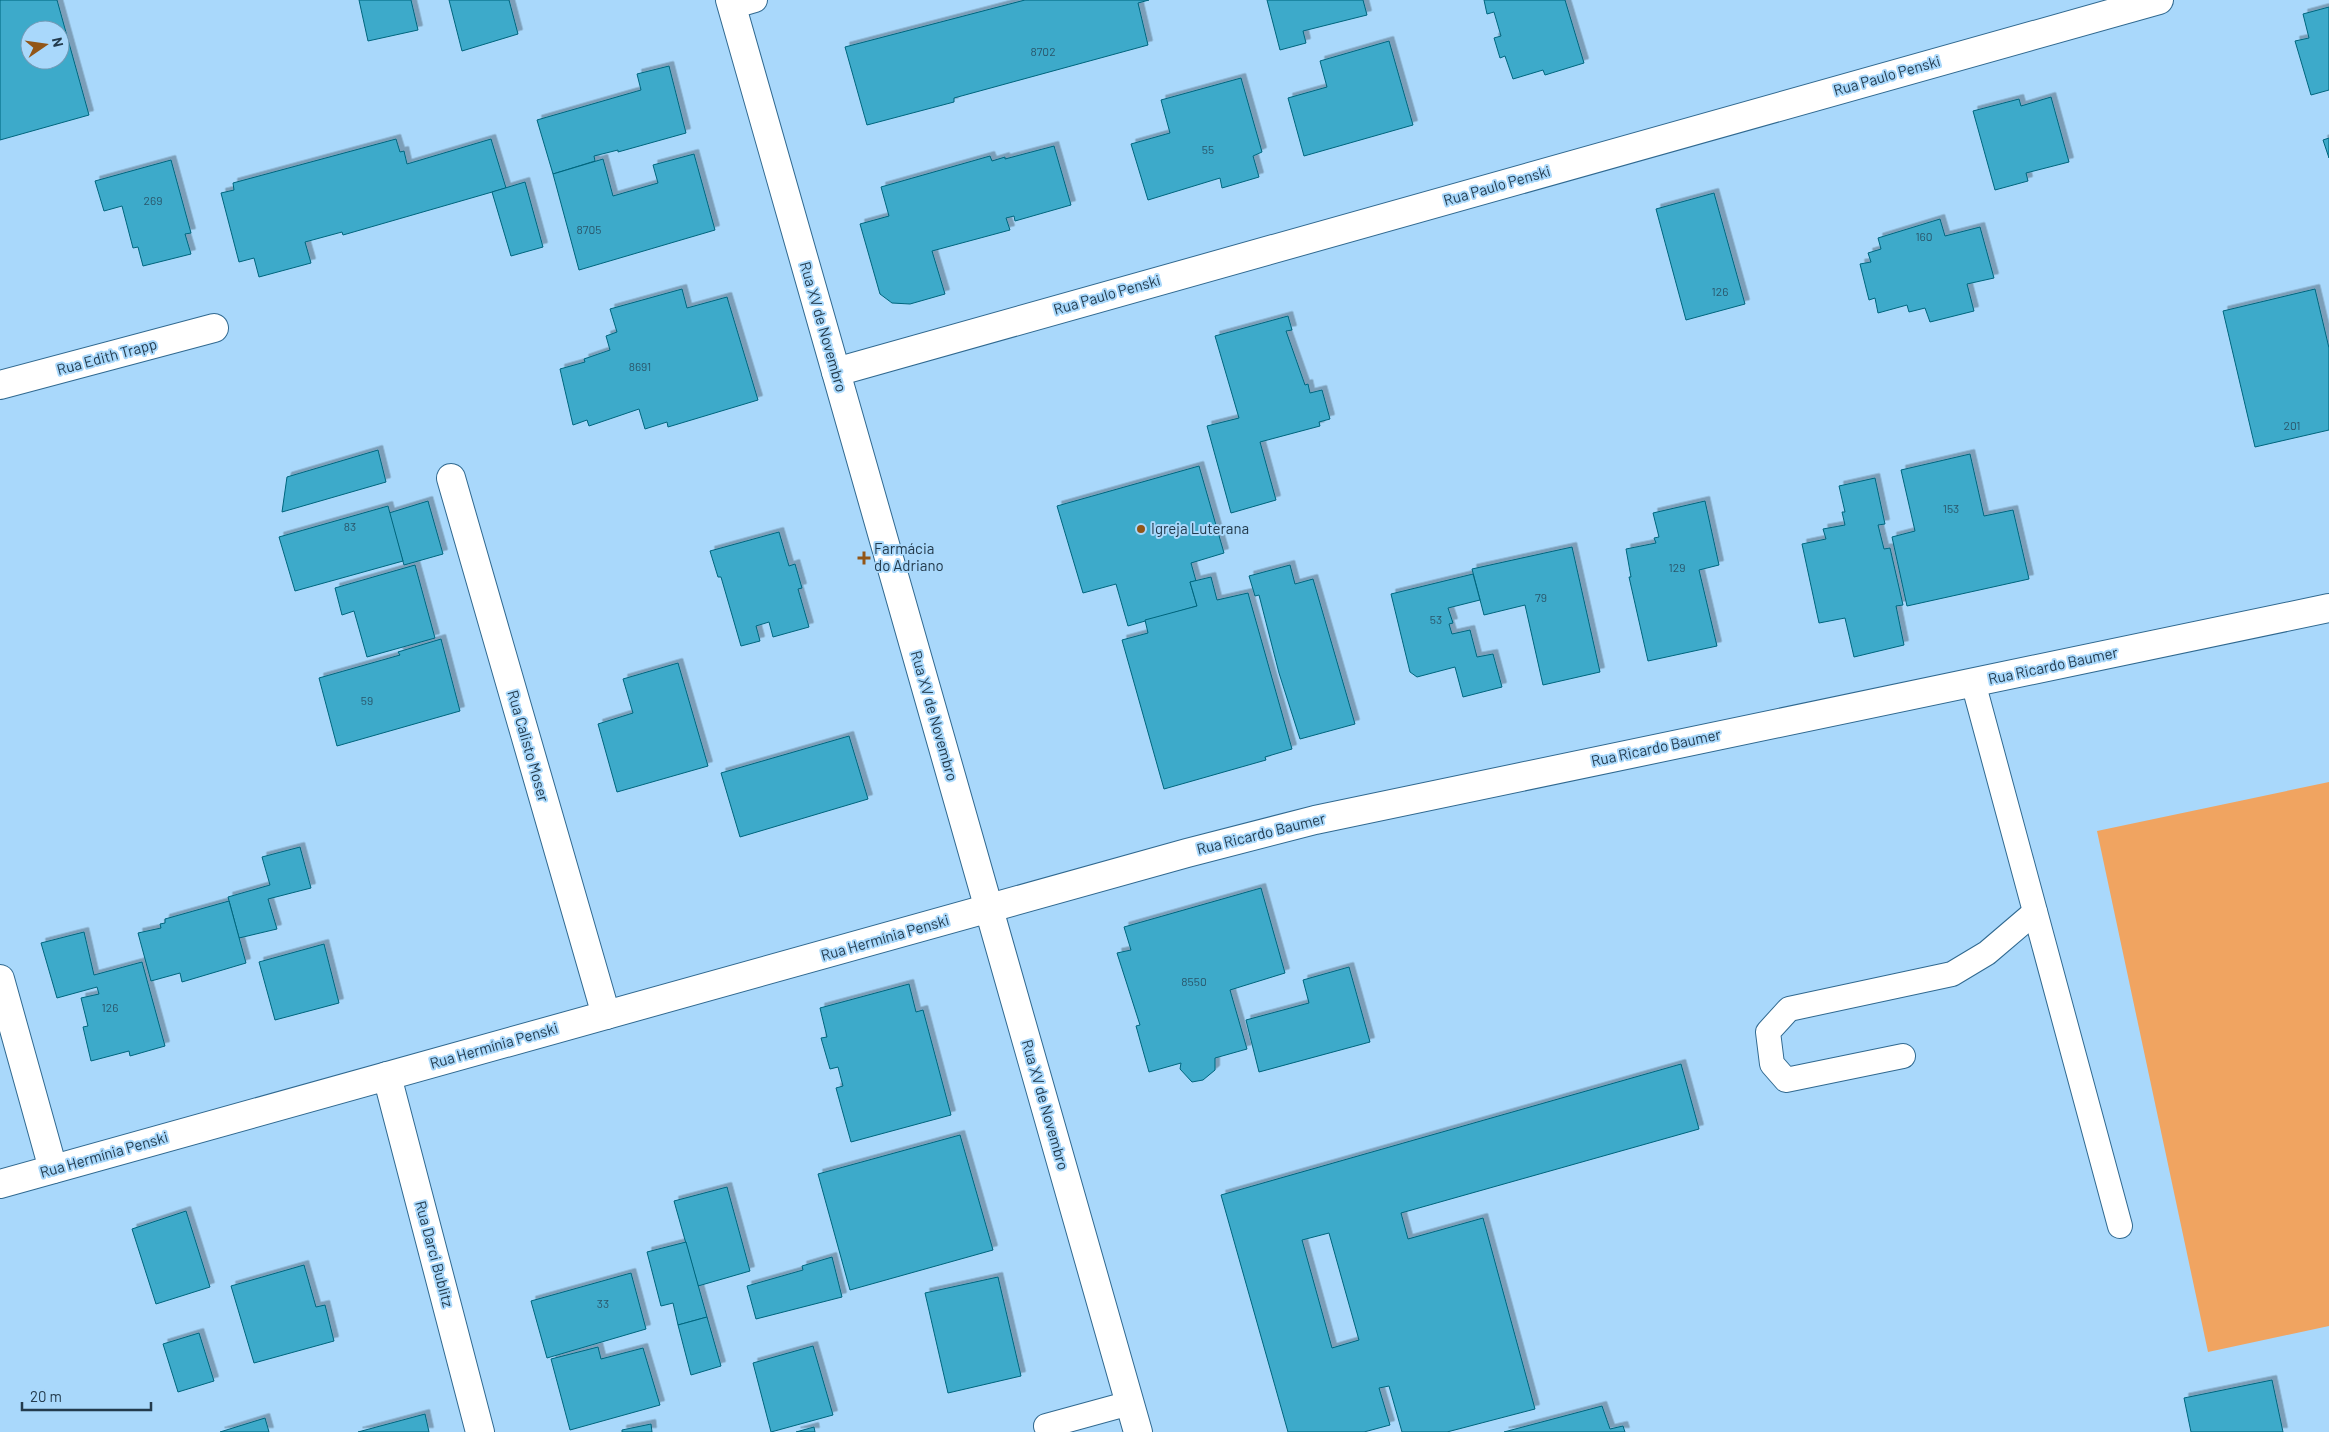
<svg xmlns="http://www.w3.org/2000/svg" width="2329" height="1432" viewBox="0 0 2329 1432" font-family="Barlow,sans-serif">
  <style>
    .green { fill: #f0a461 }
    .building { fill: #3daaca; stroke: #00657d; fill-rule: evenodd; filter: url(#shadow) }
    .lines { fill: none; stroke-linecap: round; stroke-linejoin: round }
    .service-casing { stroke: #306990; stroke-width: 26 }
    .minor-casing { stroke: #306990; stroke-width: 30 }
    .primary-casing { stroke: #306990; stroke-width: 30 }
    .service { stroke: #fff; stroke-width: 24 }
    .minor { stroke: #fff; stroke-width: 28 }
    .primary { stroke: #fff; stroke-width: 28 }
    .poi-dot { fill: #925617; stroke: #a9d8fb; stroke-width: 2 }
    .labels { text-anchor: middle; stroke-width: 4; stroke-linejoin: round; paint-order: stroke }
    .number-label { font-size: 12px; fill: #2a576c }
    .street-label { font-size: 15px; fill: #233b4d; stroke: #a9d8fb }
    .poi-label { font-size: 15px; fill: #233b4d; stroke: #a9d8fb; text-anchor: start }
  </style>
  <defs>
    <filter id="shadow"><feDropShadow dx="4.5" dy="-4.5" stdDeviation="0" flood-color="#0004"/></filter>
  </defs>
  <rect width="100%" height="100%" fill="#a9d8fb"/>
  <path class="green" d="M2329,782V1326L2208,1352L2097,831Z"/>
  <g class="building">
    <path d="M0,0H57L89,115L0,140ZM30,30H60V60H30Z"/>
    <path d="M359,0H411L418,30L368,41Z"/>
    <path d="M449,0H509L518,34L462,51Z"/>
    <path d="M1025,0H1149L1138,3L1148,45L954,98V102L867,125L845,47Z"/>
    <path d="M1267,0H1363L1367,15L1303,31L1306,43L1280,50Z"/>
    <path d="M1484,0H1565L1584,63L1545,75L1543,70L1513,79L1505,56L1500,58L1494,38L1501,36L1494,12L1487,14Z"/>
    <path d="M2329,7V90L2311,95L2295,41L2309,38L2303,14Z"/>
    <path d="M1389,41L1413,125L1304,156L1288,98L1327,87L1320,61Z"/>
    <path d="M669,66L686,133L618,152V150L594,156L595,161L553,174L537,120L641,90L637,74Z"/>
    <path d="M1241,78L1262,152L1253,156L1259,177L1222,188L1220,178L1148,200L1131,144L1170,133L1161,100Z"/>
    <path d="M2051,97L2069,162L2026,173L2028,181L1995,190L1973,111L2019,99L2021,106Z"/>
    <path d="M2329,138V158L2323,140Z"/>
    <path d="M396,139L400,152L404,151L407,164L491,139L506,188L343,235L342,232L305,242L311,263L259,277L254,258L239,262L221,193L234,190L233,183Z"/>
    <path d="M1054,146L1071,205L1015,221L1014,216L1006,218L1010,230L932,251L945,294L910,304L892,303L880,294L860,224L889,216L881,187L990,156L992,161L1005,157V159Z"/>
    <path d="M694,154L715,230L579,270L553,174L603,159L613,196L658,183L653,165Z"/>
    <path d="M171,160L191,233L185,234L191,254L143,266L138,247L133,248L122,206L104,211L95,181Z"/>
    <path d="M525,182L543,247L511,256L492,192Z"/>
    <path d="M1714,193L1745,304L1686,320L1656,209Z"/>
    <path d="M1940,219L1945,236L1980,227L1994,278L1967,284L1974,311L1930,322L1925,308L1909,312L1907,305L1878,313L1875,298L1869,300L1860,264L1871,262L1868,253L1881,249L1878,238Z"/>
    <path d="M682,289L687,308L727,297L758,400L668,427L667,422L645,429L639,409L589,426L587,420L573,425L560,369L585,362L584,359L610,350L606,336L617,332L610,309Z"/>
    <path d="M2315,289L2329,348V430L2255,447L2223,311Z"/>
    <path d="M1288,316L1292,330L1286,331L1305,385L1308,384L1310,393L1322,390L1330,419L1319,422L1320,426L1260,442L1276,500L1231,513L1207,426L1239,418L1215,336Z"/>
    <path d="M378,450L386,482L282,512L287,477Z"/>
    <path d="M1970,454L1984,516L2013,510L2029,579L1907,606L1892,537L1915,531L1901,470Z"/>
    <path d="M1199,466L1224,553L1191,563L1196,581L1190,582L1197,606L1128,626L1116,584L1083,593L1057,506Z"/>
    <path d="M1875,478L1885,524L1878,525L1884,549L1890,548L1903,605L1896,606L1904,645L1854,657L1845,618L1819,623L1802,544L1826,539L1823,529L1845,525L1842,512H1845L1839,486Z"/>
    <path d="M428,501L443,554L404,565L389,513Z"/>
    <path d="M1705,501L1719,565L1699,570L1717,646L1648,661L1629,577H1631L1626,549L1656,543L1654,538L1659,537L1653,513Z"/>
    <path d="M388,506L403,561L295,591L279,537Z"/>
    <path d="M779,532L789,566L795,564L802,588L798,589L809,627L773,637L769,622L756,626L760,641L741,646L721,577H718L710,551Z"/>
    <path d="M1572,547L1600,672L1543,685L1525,605L1484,615L1472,569Z"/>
    <path d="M415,565L435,638L367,657L354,611L342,615L335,588Z"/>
    <path d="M1290,565L1295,584L1313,579L1355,724L1300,739L1279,673L1259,595L1255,596L1249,576Z"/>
    <path d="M1473,574L1480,600L1448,608L1453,623L1449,624L1452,634L1470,630L1477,657L1493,654L1502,687L1463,697L1455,667L1417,677L1410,672L1391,594Z"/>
    <path d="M1211,577L1217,600L1248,593L1292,749L1265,757L1266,760L1164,789L1122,640L1148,633L1145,620L1197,606L1190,582Z"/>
    <path d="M441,639L460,711L337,746L319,678L400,655L398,652Z"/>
    <path d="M678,663L708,766L617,792L598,724L633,713L623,679Z"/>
    <path d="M849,736L868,799L740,837L721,773Z"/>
    <path d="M300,847L311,888L268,899L277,929L239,938L228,897L270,885L262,857Z"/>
    <path d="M1261,888L1285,973L1230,990L1247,1049L1215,1058V1070L1203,1080L1192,1082L1180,1069L1181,1063L1149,1072L1136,1026L1140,1025L1117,953L1131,950L1124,927Z"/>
    <path d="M229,901L246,963L182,982L180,973L151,981L138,933L161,928L160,924L165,923V919Z"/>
    <path d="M84,932L94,975L142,962L165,1046L130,1056L129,1051L91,1061L83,1027L88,1026L81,998L99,994L97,987L57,998L41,943Z"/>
    <path d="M324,944L339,1003L275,1020L259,962Z"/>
    <path d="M1349,967L1370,1042L1259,1072L1246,1020L1309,1003L1303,980Z"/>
    <path d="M909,984L916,1012L923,1010L951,1115L851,1142L836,1088L843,1086L838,1067L830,1069L821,1038L827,1037L820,1008Z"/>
    <path d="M1681,1064L1699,1129L1401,1213L1408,1239L1483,1218L1535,1409L1447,1432H1402L1389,1386L1379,1388L1390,1425L1364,1432H1288L1221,1195ZM1329,1233L1359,1340L1332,1348L1302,1240Z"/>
    <path d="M960,1135L993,1250L850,1290L818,1174Z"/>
    <path d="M727,1187L750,1271L698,1286L674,1201Z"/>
    <path d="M186,1211L210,1287L156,1304L132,1229Z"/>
    <path d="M686,1242L707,1317L678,1325L673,1303L661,1306L647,1252Z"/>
    <path d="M832,1257L842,1297L756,1319L747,1286L803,1270L802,1266Z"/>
    <path d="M304,1265L316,1307L325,1305L334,1341L254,1363L231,1286Z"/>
    <path d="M631,1273L646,1329L547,1358L531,1301Z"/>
    <path d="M998,1277L1021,1376L948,1393L925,1293Z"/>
    <path d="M707,1317L721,1366L691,1375L678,1325Z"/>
    <path d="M199,1333L214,1381L178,1392L163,1344Z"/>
    <path d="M813,1346L833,1415L771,1432L753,1363Z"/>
    <path d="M598,1347L601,1359L643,1348L660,1405L570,1430L551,1359Z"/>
    <path d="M2272,1380L2283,1432H2191L2184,1398Z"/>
    <path d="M1602,1406L1610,1429L1623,1426L1625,1432H1504Z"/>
    <path d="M425,1414L429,1432H358Z"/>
    <path d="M265,1418L269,1432H220Z"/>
    <path d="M651,1424L652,1432H622V1430Z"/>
    <path d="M814,1427L815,1432H796Z"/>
  </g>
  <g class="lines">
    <defs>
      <g id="service">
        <path d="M731,7L755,0"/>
        <path d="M1973,682L2120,1226"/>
        <path d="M1903,1056L1786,1080L1772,1064L1768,1032L1789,1009L1952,974L1987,953L2035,912"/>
        <path d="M1046,1426L1130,1403"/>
      </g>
      <g id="minor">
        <path d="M836,372L2159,0"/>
        <path d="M0,385L214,328"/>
        <path d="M451,478L606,1015"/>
        <path d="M0,979L53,1169"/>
        <path d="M387,1076L480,1432"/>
        <path d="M0,1184L1187,853L1315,820L2329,608"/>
      </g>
      <path id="primary" d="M730,0L1138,1432"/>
    </defs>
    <use href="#service" class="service-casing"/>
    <use href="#minor" class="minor-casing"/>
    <use href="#primary" class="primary-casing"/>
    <use href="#service" class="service"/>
    <use href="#minor" class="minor"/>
    <use href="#primary" class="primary"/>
  </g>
  <g class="poi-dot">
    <circle cx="1141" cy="529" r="5"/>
    <path d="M861.5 550.5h5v5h5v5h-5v5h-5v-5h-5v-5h5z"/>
  </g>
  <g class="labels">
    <g class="number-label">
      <text x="1043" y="56">8702</text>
      <text x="1208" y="154">55</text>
      <text x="153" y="205">269</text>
      <text x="589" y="234">8705</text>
      <text x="1924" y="241">160</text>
      <text x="1720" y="296">126</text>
      <text x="640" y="371">8691</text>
      <text x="2292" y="430">201</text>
      <text x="1951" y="513">153</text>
      <text x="350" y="531">83</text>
      <text x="1677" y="572">129</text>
      <text x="1541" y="602">79</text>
      <text x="1436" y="624">53</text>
      <text x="367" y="705">59</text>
      <text x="1194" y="986">8550</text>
      <text x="110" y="1012">126</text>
      <text x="603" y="1308">33</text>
    </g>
    <g class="street-label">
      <text transform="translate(1887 76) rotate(-16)" y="5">Rua Paulo Penski</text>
      <text transform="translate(1497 186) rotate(-16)" y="5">Rua Paulo Penski</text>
      <text transform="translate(1107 295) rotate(-16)" y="5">Rua Paulo Penski</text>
      <text transform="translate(823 327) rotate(74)" y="5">Rua XV de Novembro</text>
      <text transform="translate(107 357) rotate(-15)" y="5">Rua Edith Trapp</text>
      <text transform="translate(2053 666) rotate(-12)" y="5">Rua Ricardo Baumer</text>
      <text transform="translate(934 716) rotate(74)" y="5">Rua XV de Novembro</text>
      <text transform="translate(528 746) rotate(74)" y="5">Rua Calisto Moser</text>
      <text transform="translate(1656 748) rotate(-12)" y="5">Rua Ricardo Baumer</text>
      <text transform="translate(1261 834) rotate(-14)" y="5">Rua Ricardo Baumer</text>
      <text transform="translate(885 938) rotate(-16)" y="5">Rua Hermínia Penski</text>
      <text transform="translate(494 1046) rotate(-16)" y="5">Rua Hermínia Penski</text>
      <text transform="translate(1045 1105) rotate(74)" y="5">Rua XV de Novembro</text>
      <text transform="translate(104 1155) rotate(-16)" y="5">Rua Hermínia Penski</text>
      <text transform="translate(434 1254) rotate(75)" y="5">Rua Darci Bublitz</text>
    </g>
    <g class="poi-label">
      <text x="1151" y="534">Igreja Luterana</text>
      <text x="874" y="554">Farmácia<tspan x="874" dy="17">do Adriano</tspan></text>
    </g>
  </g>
  <g transform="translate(45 45) rotate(77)"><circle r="24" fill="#a9d8fb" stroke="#7399b5"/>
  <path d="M0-4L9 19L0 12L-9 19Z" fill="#925617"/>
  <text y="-8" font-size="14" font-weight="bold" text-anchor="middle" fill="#233b4d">N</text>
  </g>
  <path d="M22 1402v8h129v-8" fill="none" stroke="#233b4d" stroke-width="2.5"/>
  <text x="30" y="1402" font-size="15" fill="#233b4d" stroke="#a9d8fb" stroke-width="4" paint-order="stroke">20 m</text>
</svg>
